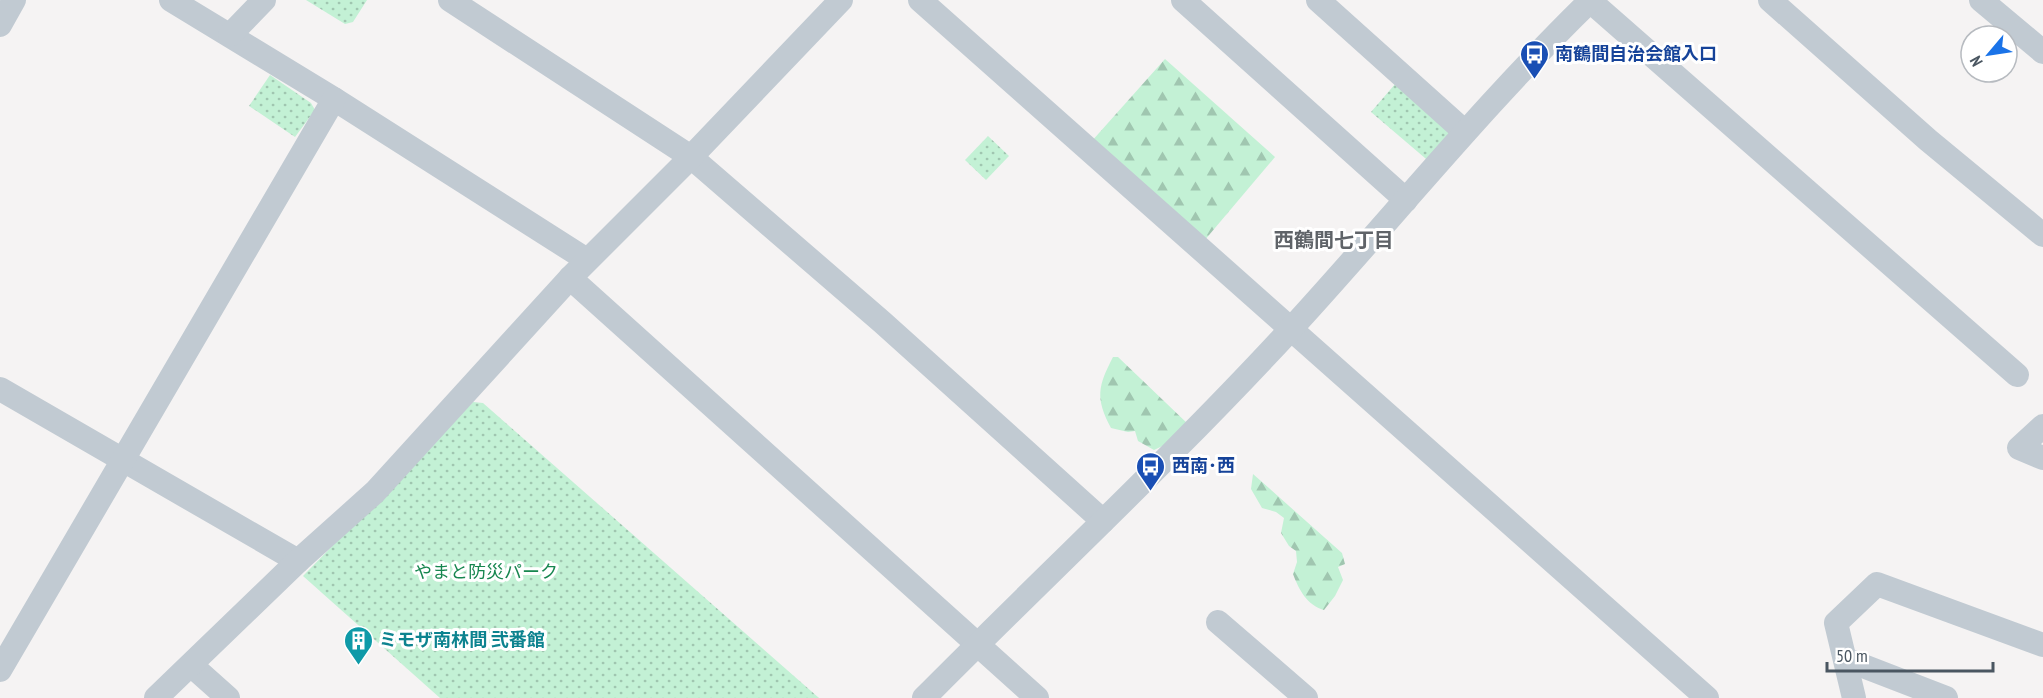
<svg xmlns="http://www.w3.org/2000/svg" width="2043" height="698" viewBox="0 0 2043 698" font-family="'PT Sans Narrow','Noto Sans JP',sans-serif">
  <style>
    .forest { fill: url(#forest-firs) }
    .park { fill: url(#park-dots) }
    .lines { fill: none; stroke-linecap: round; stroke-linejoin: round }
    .street { stroke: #c1cad2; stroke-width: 24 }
    .labels { text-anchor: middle; stroke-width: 6; stroke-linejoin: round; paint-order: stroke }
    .transit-label { font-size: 18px; font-weight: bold; fill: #164399; stroke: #fff; text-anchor: start }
    .park-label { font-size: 18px; fill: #17864f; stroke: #fff }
    .culture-label { font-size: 18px; font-weight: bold; fill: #0d838f; stroke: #fff; text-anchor: start }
    .neighbourhood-label { font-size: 20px; font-weight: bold; fill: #5f6368; stroke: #fff }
  </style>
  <defs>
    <pattern id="forest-firs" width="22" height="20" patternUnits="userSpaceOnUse" patternTransform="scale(1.5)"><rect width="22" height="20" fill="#c3f1d5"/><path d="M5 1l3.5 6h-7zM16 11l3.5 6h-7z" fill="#a0c6b0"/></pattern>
    <pattern id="park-dots" width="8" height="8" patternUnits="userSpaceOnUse" patternTransform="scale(1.5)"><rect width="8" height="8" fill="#c3f1d5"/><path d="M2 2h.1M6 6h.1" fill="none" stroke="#a0c6b0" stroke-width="1.8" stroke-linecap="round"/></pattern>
  </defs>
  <rect width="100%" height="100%" fill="#f5f3f3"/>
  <g class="forest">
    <path d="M1165,59L1275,157L1204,241L1091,142Z"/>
    <path d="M1113,357H1118L1189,425L1171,442L1154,450L1138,441L1135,431L1128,432L1111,428C1095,398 1098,386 1113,357Z"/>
    <path d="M1253,474L1342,553L1345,564L1338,567L1343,580L1335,596L1324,610C1307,605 1299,590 1293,574L1297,562L1296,551L1289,546L1281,533L1284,518L1276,512L1262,508L1251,489Z"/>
  </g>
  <g class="park">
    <path d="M306,0H367L353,22L345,24Z"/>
    <path d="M270,75L311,103L315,110L295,137L249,106Z"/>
    <path d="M1396,83L1457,135L1432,164L1371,112Z"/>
    <path d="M988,136L1009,156L986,180L965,160Z"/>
    <path d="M473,402L483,403L819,698H440L303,576Z"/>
  </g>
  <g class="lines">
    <g class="street">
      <path d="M171,0L334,99L587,260"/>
      <path d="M450,0L691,157L882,322L1103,521"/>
      <path d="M920,0L1707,698"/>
      <path d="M1183,0L1406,200"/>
      <path d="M1318,0L1465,132"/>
      <path d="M1589,0L2017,375"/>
      <path d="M1770,0L1928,140L2043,235"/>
      <path d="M1981,0L2043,52"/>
      <path d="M0,25L14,0"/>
      <path d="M230,35L264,0"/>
      <path d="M570,278L1037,698"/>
      <path d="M0,389L298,561"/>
      <path d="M2043,426L2019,448L2043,458"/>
      <path d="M1218,622L1306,698"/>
      <path d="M1845,659L1946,698"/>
      <path d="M191,665L228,698"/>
      <path d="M0,670L334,99"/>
      <path d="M156,698L298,561L375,492L570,278L691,157L841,0"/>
      <path d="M924,698C1046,575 1173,457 1290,330C1391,220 1484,104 1591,0"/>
      <path d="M1854,698L1836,623L1877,584L2043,645"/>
    </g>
  </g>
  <defs>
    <symbol id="bus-pin" viewBox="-11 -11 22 30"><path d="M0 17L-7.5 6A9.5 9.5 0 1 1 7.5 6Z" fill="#1a4fb4" stroke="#fff"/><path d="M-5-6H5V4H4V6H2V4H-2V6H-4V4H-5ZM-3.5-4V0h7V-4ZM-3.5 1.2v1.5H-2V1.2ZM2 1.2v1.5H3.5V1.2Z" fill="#fff"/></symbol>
    <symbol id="building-pin" viewBox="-11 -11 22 30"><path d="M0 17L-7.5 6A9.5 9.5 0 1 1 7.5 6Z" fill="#0f9aa8" stroke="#fff"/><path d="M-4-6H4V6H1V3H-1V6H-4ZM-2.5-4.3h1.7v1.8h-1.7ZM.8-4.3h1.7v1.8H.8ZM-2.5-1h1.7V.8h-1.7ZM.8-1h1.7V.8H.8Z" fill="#fff"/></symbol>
  </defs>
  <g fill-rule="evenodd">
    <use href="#bus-pin" x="1518" y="38" width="33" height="45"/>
    <use href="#bus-pin" x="1134" y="450" width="33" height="45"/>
    <use href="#building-pin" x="342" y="624" width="33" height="45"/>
  </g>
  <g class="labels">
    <g class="transit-label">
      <text x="1555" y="60">南鶴間自治会館入口</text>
      <text x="1172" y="472">西南･西</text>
    </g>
    <g class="park-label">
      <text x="486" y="578">やまと防災パーク</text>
    </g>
    <g class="culture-label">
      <text x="379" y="646">ミモザ南林間 弐番館</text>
    </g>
    <g class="neighbourhood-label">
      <text x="1334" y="247">西鶴間七丁目</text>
    </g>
  </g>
  <g transform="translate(1989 54) rotate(241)"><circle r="28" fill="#ffffff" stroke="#b7bbc0" stroke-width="1.5"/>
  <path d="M0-4.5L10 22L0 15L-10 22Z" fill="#1a73e8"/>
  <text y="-9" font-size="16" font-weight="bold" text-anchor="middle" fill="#4a5661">N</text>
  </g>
  <path d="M1827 662v9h166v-9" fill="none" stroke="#4a5661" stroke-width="3"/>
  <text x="1836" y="662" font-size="18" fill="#4a5661" stroke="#ffffff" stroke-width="4.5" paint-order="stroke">50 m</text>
</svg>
